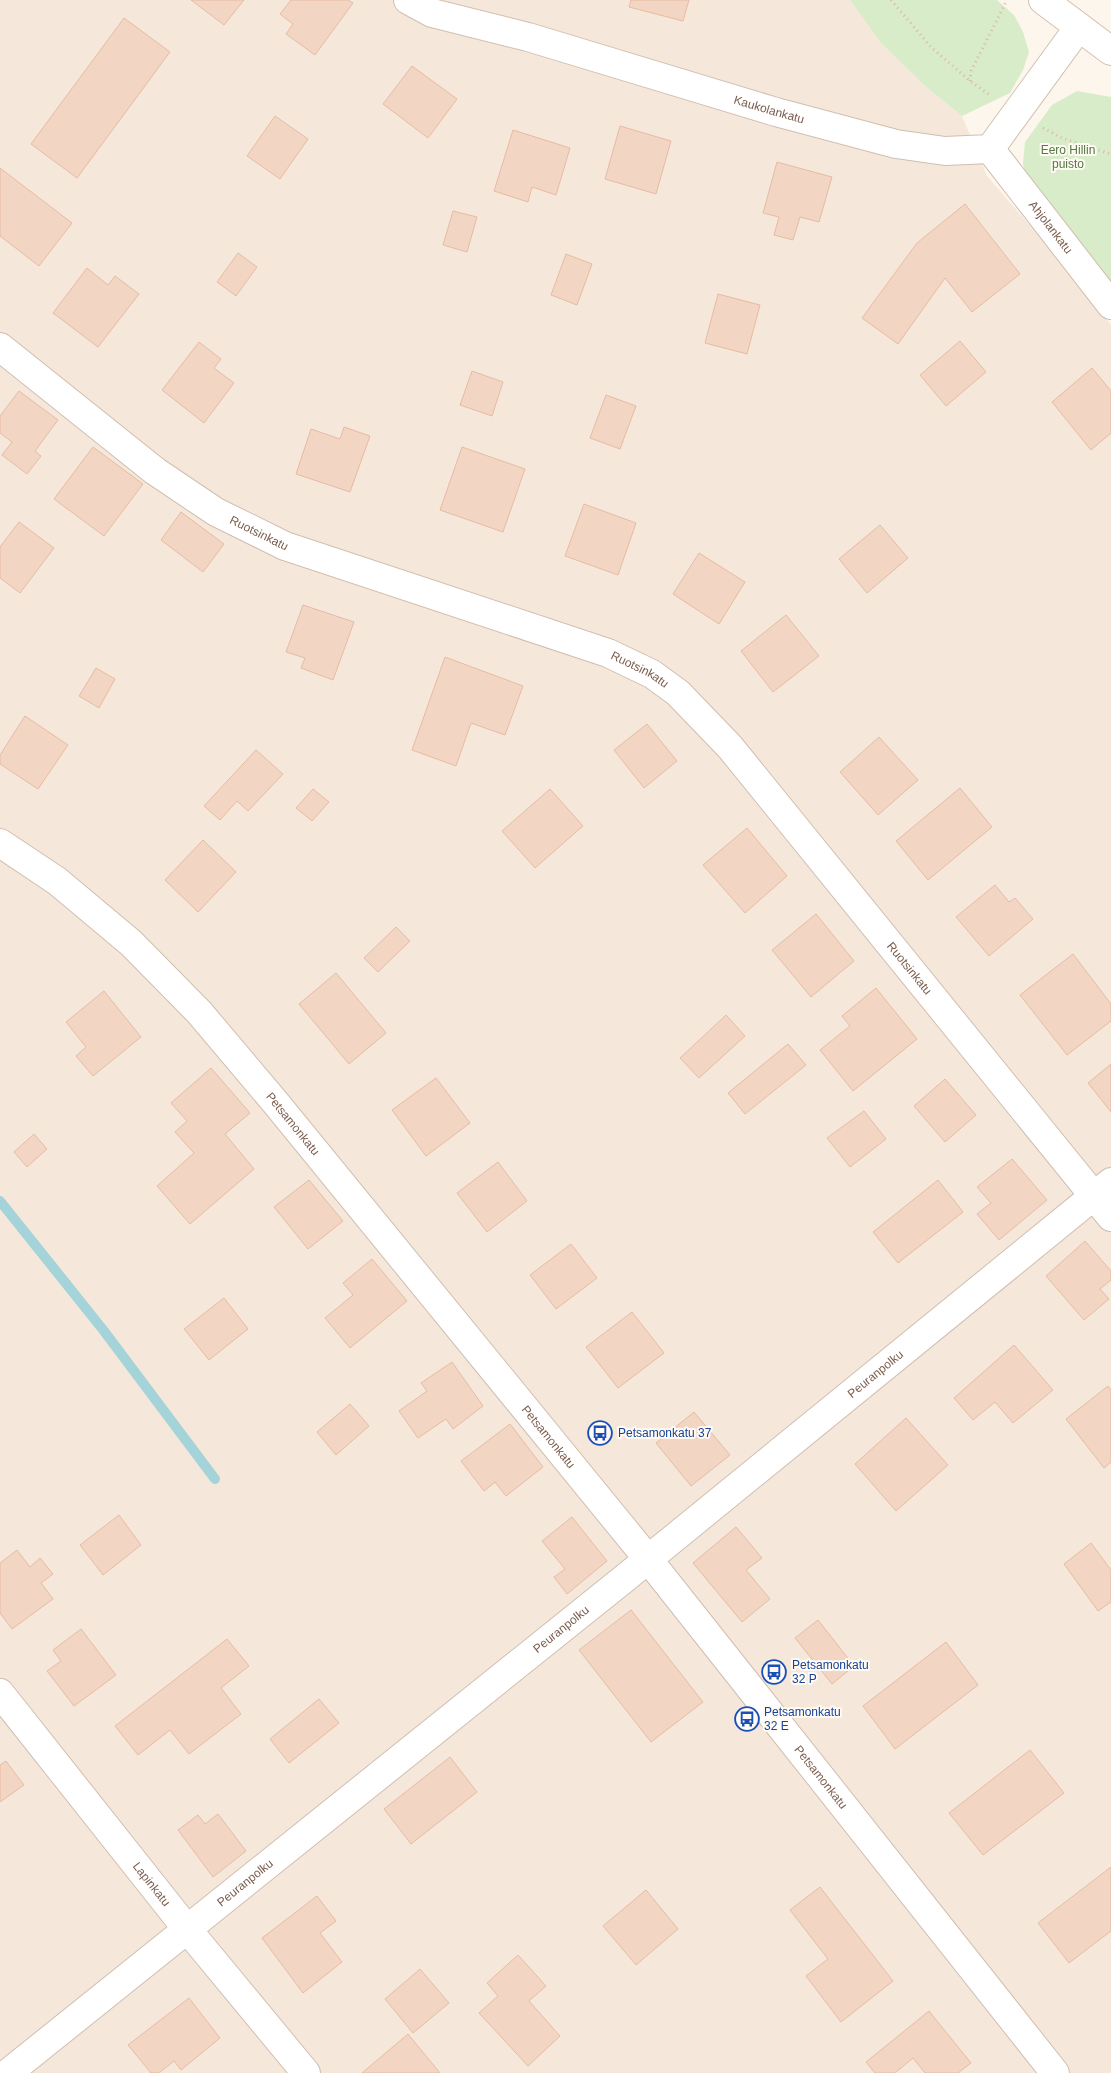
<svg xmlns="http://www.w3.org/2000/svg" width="1111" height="2073" viewBox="0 0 1111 2073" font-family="Helvetica,sans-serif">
  <rect width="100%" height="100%" fill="#fdf6ec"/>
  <path fill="#f5e8da" d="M 0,0 L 850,0 L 880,42 L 925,86 L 962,116 L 987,176 L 1083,287 L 1111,325 L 1111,2073 L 0,2073 Z"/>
  <path fill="#d8ecc9" d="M 850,0 L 997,0 L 1014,15 L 1023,32 L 1029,52 L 1023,70 L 1010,93 L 962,116 L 925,86 L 880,42 Z
    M 1077,91 L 1111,97 L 1111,299 L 1028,190 L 1023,163 L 1025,142 L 1052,105 Z"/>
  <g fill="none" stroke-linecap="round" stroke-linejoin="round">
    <path stroke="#a5d3da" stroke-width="10" d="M 0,1201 L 104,1331 L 215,1479"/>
  </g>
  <path fill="#f3d5c3" stroke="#e6bba3" d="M 191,0 L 244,0 L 224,25 Z
    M 291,0 L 348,0 L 353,3 L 315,55 L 286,34 L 293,24 L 280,14 Z
    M 631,0 L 689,0 L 683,21 L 629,7 Z
    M 124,18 L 170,52 L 77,178 L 31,144 Z
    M 412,66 L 457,99 L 428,138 L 383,104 Z
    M 275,116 L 308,139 L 280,179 L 247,156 Z
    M 620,126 L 671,141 L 656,194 L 605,179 Z
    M 513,130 L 570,148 L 556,195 L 532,187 L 528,202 L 494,191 Z
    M 777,162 L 832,177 L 819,222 L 800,217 L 793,240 L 774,235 L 779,217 L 763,213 Z
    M 0,168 L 72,223 L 39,266 L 0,236 Z
    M 965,204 L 1020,274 L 972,312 L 945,278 L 898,344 L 862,318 L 917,243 Z
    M 453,211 L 477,217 L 467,252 L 443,245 Z
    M 238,253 L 257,267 L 236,296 L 217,282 Z
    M 566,254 L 592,264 L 577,305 L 551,295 Z
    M 87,268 L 108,285 L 115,276 L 139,294 L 98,347 L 53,313 Z
    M 718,294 L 760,305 L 747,354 L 705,343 Z
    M 960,341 L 986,372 L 946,406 L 920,375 Z
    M 199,342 L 221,359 L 214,368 L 234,383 L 204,423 L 162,390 Z
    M 1092,368 L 1111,391 L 1111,433 L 1091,450 L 1052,402 Z
    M 472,371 L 503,382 L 492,416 L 460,405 Z
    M 19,391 L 58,420 L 35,451 L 41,456 L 27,474 L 2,455 L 12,442 L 0,433 L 0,416 Z
    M 606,395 L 636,406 L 620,449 L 590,438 Z
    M 344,427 L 370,436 L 350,492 L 296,474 L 311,429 L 340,439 Z
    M 93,447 L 143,484 L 104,536 L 54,499 Z
    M 462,447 L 525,469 L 503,532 L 440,510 Z
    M 584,504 L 636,523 L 618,575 L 565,556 Z
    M 181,512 L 224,544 L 203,572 L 161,540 Z
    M 19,522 L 54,548 L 20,593 L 0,578 L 0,547 Z
    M 880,525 L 908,558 L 867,593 L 839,559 Z
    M 699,553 L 745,582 L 719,624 L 673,594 Z
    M 303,605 L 354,622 L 333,680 L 301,668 L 305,658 L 286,652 Z
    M 786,615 L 819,656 L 773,692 L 741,651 Z
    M 445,657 L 523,686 L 505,735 L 471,723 L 456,766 L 412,750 Z
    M 96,668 L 115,679 L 99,708 L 79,696 Z
    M 25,716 L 68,745 L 38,789 L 0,764 L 0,755 Z
    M 647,724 L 677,761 L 644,788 L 614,750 Z
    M 879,737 L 918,780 L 878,815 L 840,772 Z
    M 256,750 L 283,774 L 248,811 L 237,801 L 220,820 L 204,806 Z
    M 960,788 L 992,827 L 928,880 L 896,841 Z
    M 313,789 L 329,802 L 312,821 L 296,808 Z
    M 550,789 L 583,826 L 535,868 L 502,831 Z
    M 747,828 L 787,876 L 745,913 L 703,865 Z
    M 203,840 L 236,872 L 198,912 L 165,880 Z
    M 995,885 L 1009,902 L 1015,898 L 1033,919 L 989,956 L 956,917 Z
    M 816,914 L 854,961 L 811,997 L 772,950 Z
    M 396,927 L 410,941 L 378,972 L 364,958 Z
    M 1073,954 L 1111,1004 L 1111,1021 L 1067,1055 L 1020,995 Z
    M 336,973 L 386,1033 L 349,1064 L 299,1004 Z
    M 876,988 L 917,1039 L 853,1091 L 820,1050 L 850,1026 L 842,1016 Z
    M 104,991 L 141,1037 L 93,1076 L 76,1056 L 86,1047 L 66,1022 Z
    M 726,1015 L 745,1036 L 699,1078 L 680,1058 Z
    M 788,1044 L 806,1065 L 745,1114 L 728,1093 Z
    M 1111,1064 L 1111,1112 L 1088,1083 Z
    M 211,1068 L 250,1113 L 225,1134 L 254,1169 L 190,1224 L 157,1186 L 194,1153 L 175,1132 L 187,1121 L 171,1103 Z
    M 436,1078 L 470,1123 L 426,1156 L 392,1110 Z
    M 945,1079 L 976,1115 L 945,1142 L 914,1106 Z
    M 864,1111 L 886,1139 L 850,1167 L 827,1138 Z
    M 34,1134 L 47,1149 L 27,1167 L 14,1152 Z
    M 1012,1159 L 1047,1200 L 999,1240 L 977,1214 L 991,1203 L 977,1187 Z
    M 498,1162 L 527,1201 L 487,1232 L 457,1193 Z
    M 309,1180 L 343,1221 L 308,1249 L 274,1207 Z
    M 938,1180 L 963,1212 L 898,1263 L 873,1232 Z
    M 1085,1241 L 1111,1271 L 1111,1280 L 1100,1289 L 1109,1299 L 1084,1320 L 1046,1276 Z
    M 571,1244 L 597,1278 L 556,1309 L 530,1275 Z
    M 372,1259 L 407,1301 L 350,1348 L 325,1318 L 353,1295 L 343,1283 Z
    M 224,1298 L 248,1329 L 209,1360 L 184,1329 Z
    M 632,1312 L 664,1353 L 618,1388 L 586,1347 Z
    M 1014,1345 L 1053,1390 L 1013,1423 L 995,1402 L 973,1420 L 954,1398 Z
    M 452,1362 L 483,1406 L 453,1429 L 446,1419 L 418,1438 L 399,1411 L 427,1391 L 421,1383 Z
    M 1108,1386 L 1111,1390 L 1111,1462 L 1104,1468 L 1066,1419 Z
    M 350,1404 L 369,1426 L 336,1455 L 317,1432 Z
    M 694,1412 L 730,1455 L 691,1486 L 656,1443 Z
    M 906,1418 L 948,1465 L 896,1511 L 855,1464 Z
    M 510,1424 L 543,1467 L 506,1496 L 495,1482 L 484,1491 L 461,1461 Z
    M 119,1515 L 141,1545 L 103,1575 L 80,1545 Z
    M 572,1517 L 607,1561 L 567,1594 L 554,1577 L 565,1569 L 542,1541 Z
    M 736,1527 L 762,1558 L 746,1570 L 770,1599 L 742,1622 L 693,1563 Z
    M 1091,1543 L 1111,1570 L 1111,1602 L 1098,1611 L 1064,1564 Z
    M 17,1550 L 30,1567 L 40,1558 L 53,1574 L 41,1583 L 53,1599 L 12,1629 L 0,1613 L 0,1563 Z
    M 631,1610 L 703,1702 L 651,1742 L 579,1650 Z
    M 818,1620 L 854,1666 L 832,1684 L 795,1638 Z
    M 81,1629 L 116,1675 L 74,1706 L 47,1671 L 61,1661 L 53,1650 Z
    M 227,1639 L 249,1666 L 221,1688 L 241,1714 L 189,1754 L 170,1730 L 138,1755 L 115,1726 Z
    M 946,1642 L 978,1685 L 895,1749 L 863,1706 Z
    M 319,1699 L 339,1723 L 289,1763 L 270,1739 Z
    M 1030,1750 L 1064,1793 L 983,1855 L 949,1813 Z
    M 450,1757 L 477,1792 L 411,1844 L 384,1809 Z
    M 6,1761 L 24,1785 L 0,1802 L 0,1765 Z
    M 218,1814 L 246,1851 L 213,1877 L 178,1830 L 198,1815 L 205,1824 Z
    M 1111,1867 L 1111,1931 L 1069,1963 L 1038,1923 Z
    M 820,1887 L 893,1981 L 841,2022 L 806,1976 L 828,1959 L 790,1910 Z
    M 646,1890 L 678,1929 L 636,1965 L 603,1926 Z
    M 317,1896 L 336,1921 L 320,1933 L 342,1962 L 303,1993 L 262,1938 Z
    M 518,1955 L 546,1986 L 529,2001 L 560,2036 L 528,2066 L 479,2013 L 498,1996 L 487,1983 Z
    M 420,1969 L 449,2003 L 413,2033 L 385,1999 Z
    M 189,1998 L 220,2038 L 181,2070 L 174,2061 L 159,2073 L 151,2073 L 128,2045 Z
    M 929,2011 L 971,2063 L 958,2073 L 925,2073 L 913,2058 L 895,2073 L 875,2073 L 866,2062 Z
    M 408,2034 L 440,2073 L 362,2073 Z"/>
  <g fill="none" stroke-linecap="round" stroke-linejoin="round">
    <g stroke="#d1beb0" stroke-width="30">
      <g id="street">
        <path id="s1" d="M 408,0 L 432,13 L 528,37 L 776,112 L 896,144 L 945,151 L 990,149 L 1079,27"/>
        <path id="s2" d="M 990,149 L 1111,305"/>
        <path id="s3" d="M 0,347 L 155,471 L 216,512 L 285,546 L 608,653 L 652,674 L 678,693 L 730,747 L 1111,1217"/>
        <path id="s4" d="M 0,843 L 57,881 L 131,943 L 199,1012 L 275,1102 L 648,1559 L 1055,2073"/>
        <path id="s5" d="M 0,1693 L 187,1929 L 306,2073"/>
        <path id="s6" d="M 8,2073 L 625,1578 L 1111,1182"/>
      </g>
    </g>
    <g stroke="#d6c0b0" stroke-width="30">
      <path id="secondary" d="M 1043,0 L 1111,51"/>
    </g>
    <path stroke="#d9b8a5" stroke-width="3" stroke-dasharray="1 4" stroke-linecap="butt" d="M 891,0 L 931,47 L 970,81 L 991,96
      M 970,81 L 971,71 L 1007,0
      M 1043,128 L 1062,138 L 1111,154"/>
    <use href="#street" stroke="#fff" stroke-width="28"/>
    <use href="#secondary" stroke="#fff" stroke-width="28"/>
  </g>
  <defs>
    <g id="bus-ring" transform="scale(1.25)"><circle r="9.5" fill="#fffaf3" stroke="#1a4fb4" stroke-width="1.5"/><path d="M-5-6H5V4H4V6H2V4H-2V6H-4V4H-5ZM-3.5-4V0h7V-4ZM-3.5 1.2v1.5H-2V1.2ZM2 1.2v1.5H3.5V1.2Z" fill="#1a4fb4"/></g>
  </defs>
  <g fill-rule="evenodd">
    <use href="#bus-ring" x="600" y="1433"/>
    <use href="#bus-ring" x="774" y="1672"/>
    <use href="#bus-ring" x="747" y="1719"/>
  </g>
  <g text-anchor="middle" stroke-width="4" stroke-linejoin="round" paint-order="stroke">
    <g font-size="12" fill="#7a5c4d" stroke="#fffaf3">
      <text dy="4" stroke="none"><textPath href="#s1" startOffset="378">Kaukolankatu</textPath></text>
      <text dy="4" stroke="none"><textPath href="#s2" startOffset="99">Ahjolankatu</textPath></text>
      <text dy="4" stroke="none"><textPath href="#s3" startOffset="320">Ruotsinkatu</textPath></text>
      <text dy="4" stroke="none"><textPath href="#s3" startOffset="725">Ruotsinkatu</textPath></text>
      <text dy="4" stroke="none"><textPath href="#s3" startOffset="1130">Ruotsinkatu</textPath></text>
      <text dy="4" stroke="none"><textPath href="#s4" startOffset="408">Petsamonkatu</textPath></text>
      <text dy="4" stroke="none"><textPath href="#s6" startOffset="1114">Peuranpolku</textPath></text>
      <text dy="4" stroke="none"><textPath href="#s4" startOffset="812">Petsamonkatu</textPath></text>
      <text dy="4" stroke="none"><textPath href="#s6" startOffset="709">Peuranpolku</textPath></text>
      <text dy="4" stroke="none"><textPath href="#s4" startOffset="1248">Petsamonkatu</textPath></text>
      <text dy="4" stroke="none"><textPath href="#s6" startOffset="304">Peuranpolku</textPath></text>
      <text dy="4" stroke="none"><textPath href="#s5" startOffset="244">Lapinkatu</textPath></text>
    </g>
    <g font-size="12" fill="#537a41" stroke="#fffaf3">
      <text x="1068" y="154">Eero Hillin<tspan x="1068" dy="14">puisto</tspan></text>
    </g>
    <g font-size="12" fill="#164399" stroke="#fffaf3" text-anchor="start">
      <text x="618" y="1437">Petsamonkatu 37</text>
      <text x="792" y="1669">Petsamonkatu<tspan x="792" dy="14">32 P</tspan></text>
      <text x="764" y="1716">Petsamonkatu<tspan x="764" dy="14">32 E</tspan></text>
    </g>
  </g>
</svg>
